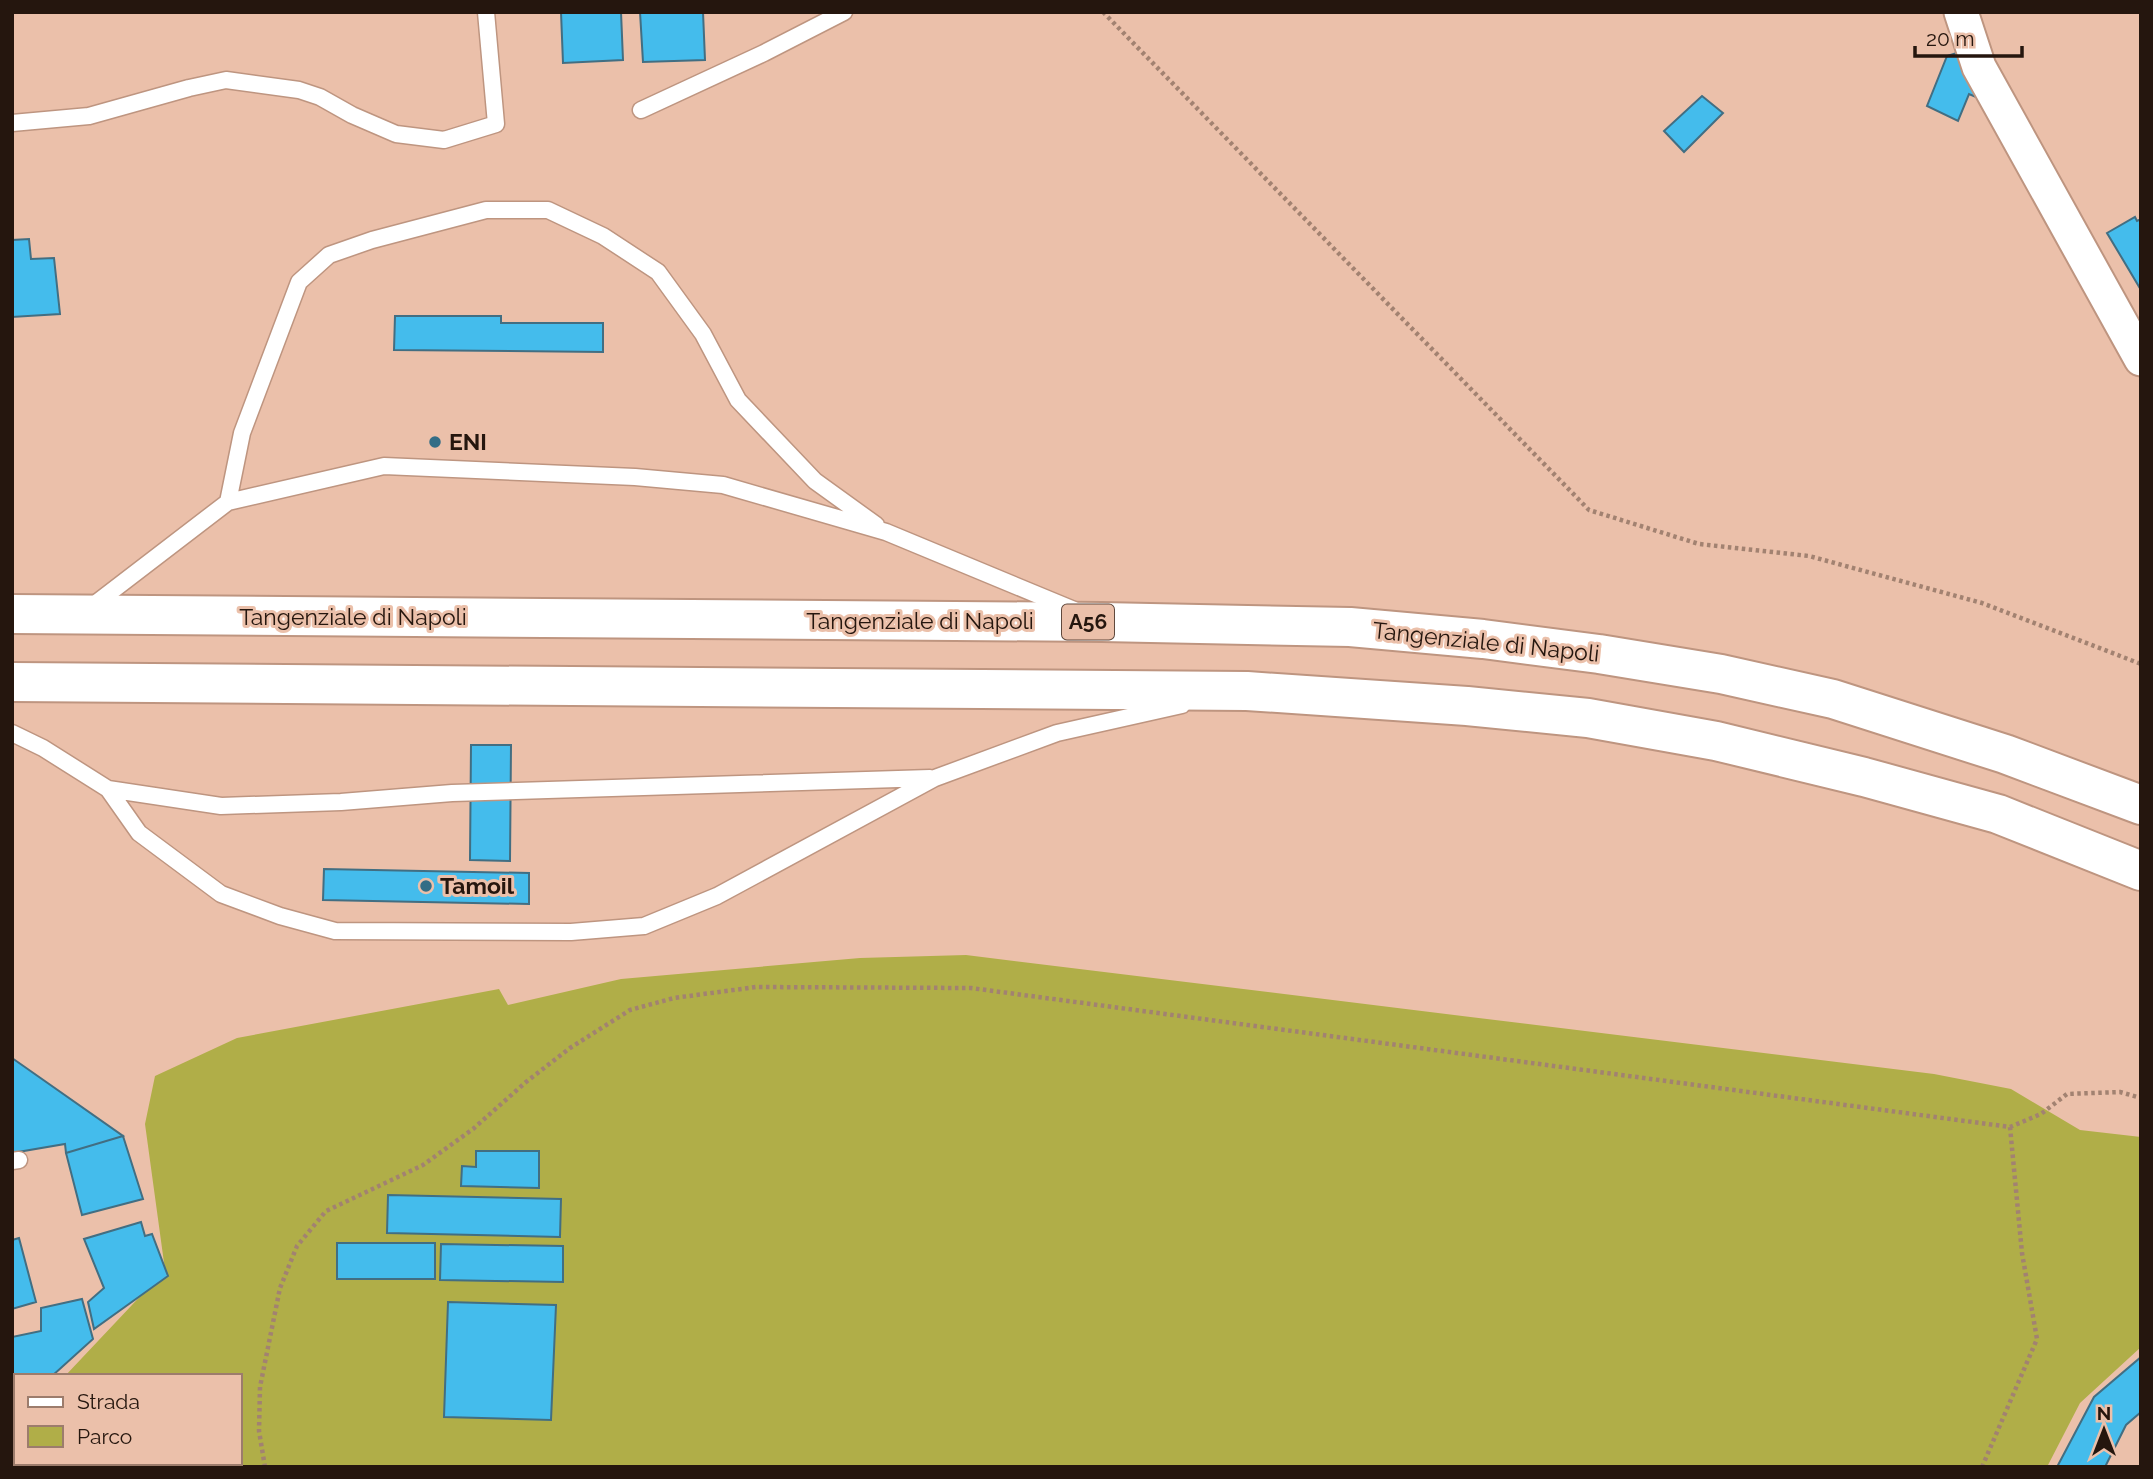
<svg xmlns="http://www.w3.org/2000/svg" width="2153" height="1479" viewBox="0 0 2153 1479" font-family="Raleway,sans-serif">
  <rect width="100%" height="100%" fill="#ebc0aa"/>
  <path fill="#b0ae48" d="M 966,955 L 1934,1074 L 2011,1089 L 2080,1130 L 2141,1137 L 2141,1347 L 2080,1403 L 2047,1467 L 27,1467 L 23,1463 L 240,1463 L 240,1376 L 65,1376 L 165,1270 L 145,1124 L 155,1076 L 237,1038 L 499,989 L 508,1005 L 621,979 L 860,958 Z"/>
  <path fill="#44bcec" stroke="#426e82" stroke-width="2" d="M 561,12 L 621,12 L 623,60 L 563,63 Z
    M 640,12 L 703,12 L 705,60 L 643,62 Z
    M 1963,51 L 1988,102 L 1969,94 L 1958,121 L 1927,106 L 1947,56 Z
    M 1702,96 L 1723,113 L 1684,152 L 1664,131 Z
    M 2135,217 L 2137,221 L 2141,219 L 2141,290 L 2107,233 Z
    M 29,239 L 31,259 L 54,258 L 60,314 L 12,317 L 12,240 Z
    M 395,316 L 501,316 L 501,323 L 603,323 L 603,352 L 394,350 Z
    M 471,745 L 511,745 L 510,861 L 470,860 Z
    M 324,869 L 529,873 L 529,904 L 323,900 Z
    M 12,1058 L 123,1136 L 66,1153 L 65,1144 L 12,1153 Z
    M 123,1136 L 143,1199 L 82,1215 L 66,1153 Z
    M 476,1151 L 539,1151 L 539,1188 L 461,1186 L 462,1166 L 476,1167 Z
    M 388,1195 L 561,1199 L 560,1237 L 387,1233 Z
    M 141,1222 L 145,1236 L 152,1234 L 168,1276 L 94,1329 L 88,1302 L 104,1288 L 84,1239 Z
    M 19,1238 L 36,1302 L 12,1309 L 12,1240 Z
    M 337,1243 L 435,1243 L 435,1279 L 337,1279 Z
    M 441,1244 L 563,1246 L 563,1282 L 440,1280 Z
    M 82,1299 L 93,1339 L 52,1376 L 16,1376 L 16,1409 L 12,1412 L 12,1337 L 41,1331 L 41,1308 Z
    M 448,1302 L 556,1305 L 551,1420 L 444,1417 Z
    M 2141,1357 L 2141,1412 L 2126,1425 L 2105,1467 L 2057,1467 L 2094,1397 Z
    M 159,1463 L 223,1463 L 224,1467 L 155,1467 Z"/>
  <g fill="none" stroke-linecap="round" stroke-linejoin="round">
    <g stroke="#be9580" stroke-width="19">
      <path id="lane" d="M 641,110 L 764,53 L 844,12
        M 12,123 L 89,116 L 189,88 L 226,80 L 299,90 L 320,97 L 352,115 L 396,134 L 444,140 L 496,124 L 486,12
        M 228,502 L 242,433 L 299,282 L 329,255 L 372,240 L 486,210 L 548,210 L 603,236 L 658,272 L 703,334 L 738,400 L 815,481 L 876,525
        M 91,607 L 228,502 L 384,466 L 635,477 L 723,485 L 886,532 L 1074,610
        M 12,733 L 43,748 L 108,789 L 139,833 L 221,894 L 280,916 L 335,931 L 571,932 L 644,926 L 717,896 L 935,778 L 1057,733 L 1182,705
        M 108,789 L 221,806 L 341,802 L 452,793 L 930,778
        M 12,1161 L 19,1160"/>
    </g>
    <g stroke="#be9580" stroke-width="37">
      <path id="street" d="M 1961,12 L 1979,67 L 2141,359"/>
    </g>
    <g stroke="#be9580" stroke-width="42">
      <path id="highway" d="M 12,614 L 1102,622 L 1350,627 L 1483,639 L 1599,654 L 1721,674 L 1833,699 L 2005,754 L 2141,805
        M 12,682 L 1247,691 L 1467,706 L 1588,718 L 1716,741 L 1864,777 L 1998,814 L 2141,871"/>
    </g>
    <path stroke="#a28271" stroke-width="4.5" stroke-dasharray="3.5 3.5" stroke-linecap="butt" d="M 1103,12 L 1589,510 L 1699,544 L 1809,556 L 1982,603 L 2141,664
      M 265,1467 L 259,1431 L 260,1387 L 280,1288 L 297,1246 L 326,1211 L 423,1165 L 473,1129 L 526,1082 L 570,1048 L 630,1010 L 674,998 L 756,987 L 971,988 L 2010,1127 L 2041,1114 L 2067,1094 L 2120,1092 L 2141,1098
      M 1982,1467 L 2037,1339 L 2022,1253 L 2010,1127"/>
    <use href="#lane" stroke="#fff" stroke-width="16"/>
    <use href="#street" stroke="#fff" stroke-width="33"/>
    <use href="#highway" stroke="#fff" stroke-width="38"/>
  </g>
  <g fill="#336d86" stroke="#ebc0aa" stroke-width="2.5">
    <circle cx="435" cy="442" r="7"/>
    <circle cx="426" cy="886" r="7"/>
  </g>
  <g text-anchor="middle" stroke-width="6" stroke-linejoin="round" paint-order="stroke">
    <rect fill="#ebc0aa" stroke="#60493d" stroke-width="2" x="1062" y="604.5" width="52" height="35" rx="5"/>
    <g font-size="21" font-weight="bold" fill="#25160e">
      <text x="1088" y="629">A56</text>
    </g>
    <g font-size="23" font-weight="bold" fill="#25160e" stroke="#ebc0aa" text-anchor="start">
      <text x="449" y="450">ENI</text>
      <text x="440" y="894">Tamoil</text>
    </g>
    <g font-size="23" fill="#25160e" stroke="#ebc0aa">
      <text x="353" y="625">Tangenziale di Napoli</text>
      <text x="920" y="629">Tangenziale di Napoli</text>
      <text transform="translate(1486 642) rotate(6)" y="8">Tangenziale di Napoli</text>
    </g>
  </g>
  <rect width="2153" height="1479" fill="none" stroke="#25160e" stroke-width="28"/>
  <rect x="14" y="1374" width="228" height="91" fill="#ebc0aa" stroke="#9c7c6c" stroke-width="2"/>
  <rect x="28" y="1397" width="35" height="10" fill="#ffffff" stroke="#9c7c6c" stroke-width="2"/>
  <text x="77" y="1409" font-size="21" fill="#25160e">Strada</text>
  <rect x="28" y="1426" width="35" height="21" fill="#b0ae48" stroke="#9c7c6c" stroke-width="2"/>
  <text x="77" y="1444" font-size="21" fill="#25160e">Parco</text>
  <g transform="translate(2104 1430)" stroke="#ebc0aa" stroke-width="5" paint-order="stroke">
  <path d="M0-5L12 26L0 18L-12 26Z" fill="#25160e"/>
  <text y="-10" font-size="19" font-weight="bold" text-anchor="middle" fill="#25160e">N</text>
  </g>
  <path d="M1915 46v10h107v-10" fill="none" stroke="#25160e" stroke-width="3.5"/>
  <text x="1926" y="46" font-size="21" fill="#25160e" stroke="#ebc0aa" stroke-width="5" paint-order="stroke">20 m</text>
</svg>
